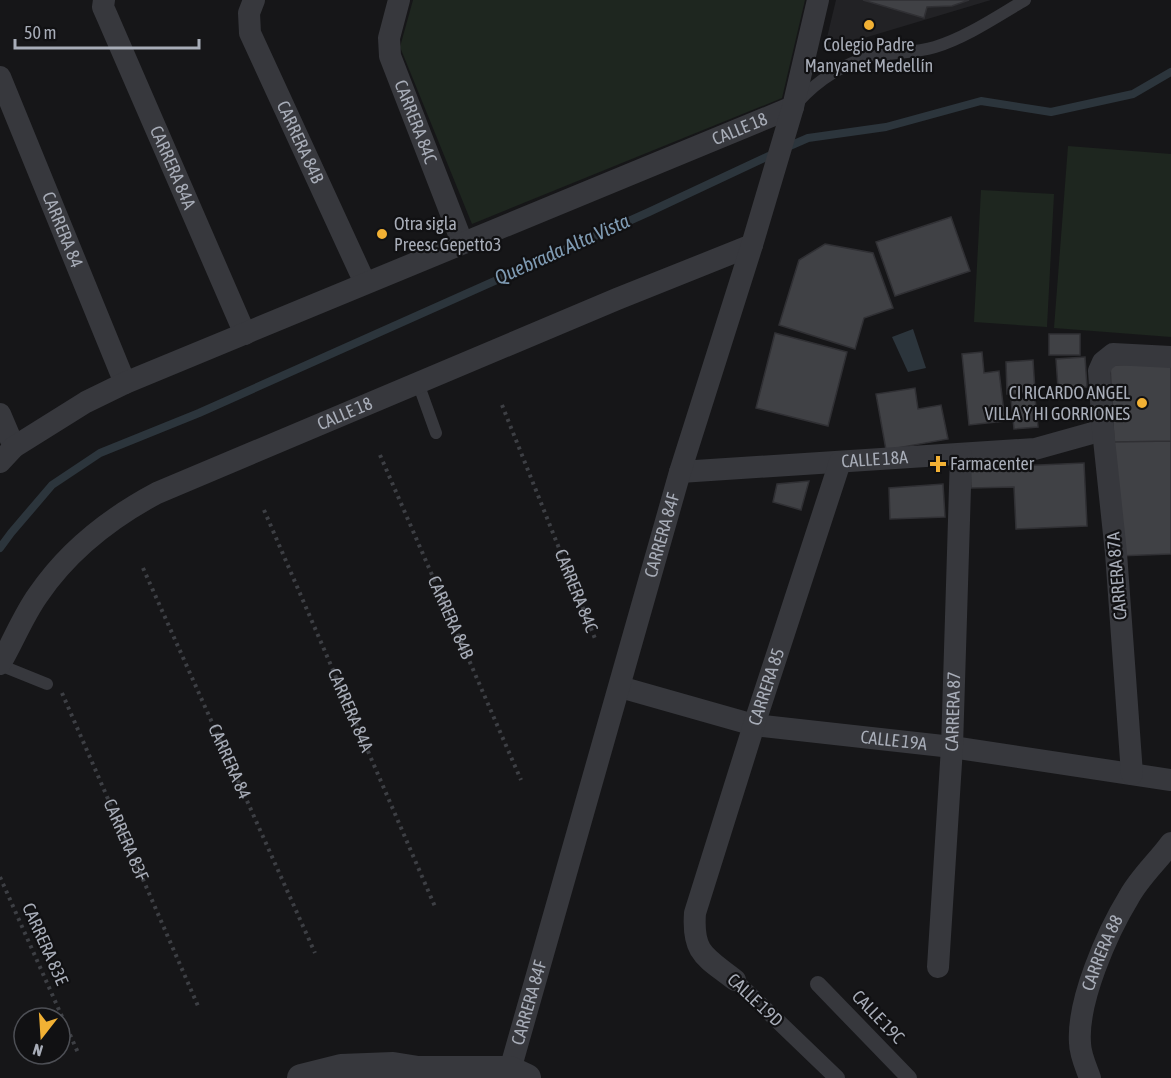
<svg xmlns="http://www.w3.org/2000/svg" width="1171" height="1078" viewBox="0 0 1171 1078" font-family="'Asap Condensed',sans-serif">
  <rect width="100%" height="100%" fill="#161618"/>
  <path fill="#222225" d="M 836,0 L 991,0 L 824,50 Z"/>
  <path fill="#1e261f" d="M 413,0 L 805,0 L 782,98 L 472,224 L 400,47 Z
    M 1068,146 L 1171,154 L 1171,337 L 1054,328 Z
    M 981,190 L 1054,194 L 1047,327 L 974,322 Z"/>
  <path fill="#2c353c" d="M 913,329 L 926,368 L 908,372 L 892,337 Z"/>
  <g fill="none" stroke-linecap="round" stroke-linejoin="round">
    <path stroke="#2c353c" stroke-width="8" d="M 785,148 L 808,138 L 886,127 L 981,101 L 1051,112 L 1133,94 L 1171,72
      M 0,548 L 11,533 L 52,485 L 100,453 L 199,413 L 649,212 L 775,153"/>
  </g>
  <path fill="#404145" stroke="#303034" stroke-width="1.5" d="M 863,0 L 969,0 L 952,6 L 927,7 L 924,18 Z
    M 951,217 L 970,271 L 895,296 L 876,242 Z
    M 825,244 L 873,253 L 893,308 L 864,318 L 855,349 L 779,325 L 799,260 Z
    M 775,333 L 847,352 L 828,426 L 756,408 Z
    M 1049,334 L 1080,334 L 1080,355 L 1049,355 Z
    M 982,352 L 984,373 L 999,371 L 1005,421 L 969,425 L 962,354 Z
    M 1085,357 L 1087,387 L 1058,388 L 1056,359 Z
    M 1033,360 L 1035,392 L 1007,394 L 1006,362 Z
    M 1171,363 L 1171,441 L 1114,442 L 1110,365 Z
    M 915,388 L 918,409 L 941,405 L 948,439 L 886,450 L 876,394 Z
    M 1035,398 L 1038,427 L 1014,429 L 1011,399 Z
    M 1171,441 L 1171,554 L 1117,556 L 1114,442 Z
    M 1084,463 L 1087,526 L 1016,529 L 1014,487 L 971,488 L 970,468 Z
    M 809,481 L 801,510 L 773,502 L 777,484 Z
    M 943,484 L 945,517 L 890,519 L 889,488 Z"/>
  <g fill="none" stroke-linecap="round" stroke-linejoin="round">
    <g stroke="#3d3f44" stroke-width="4" stroke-dasharray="3 4.5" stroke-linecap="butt">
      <path id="s1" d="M 502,405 L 596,641"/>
      <path id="s2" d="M 380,455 L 521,780"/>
      <path id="s3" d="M 264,510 L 436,909"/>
      <path id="s4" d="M 143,568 L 315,953"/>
      <path id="s5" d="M 62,693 L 198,1006"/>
      <path d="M 0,877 L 79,1055"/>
    </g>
    <path stroke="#37383d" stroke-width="12" d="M 798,102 C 818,80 846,61 876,56 C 896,52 916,53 935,47 C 967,37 996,17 1025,0
      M 418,383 L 436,433
      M 0,665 L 47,684"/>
    <path stroke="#37383d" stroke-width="16" d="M 735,980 L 837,1078
      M 818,984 L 909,1078"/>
    <g stroke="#37383d" stroke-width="22">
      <path id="s6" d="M 104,0 L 103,7 L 107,16 L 245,334"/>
      <path id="s7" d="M 254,0 L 249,13 L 250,33 L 365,283"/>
      <path id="s8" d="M 399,0 L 389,38 L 390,56 L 462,242"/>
      <path id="s9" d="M 0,77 L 125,383"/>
      <path d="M 0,414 L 14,447"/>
      <path id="s10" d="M 0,462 L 14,447 L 86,402 L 125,383 L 793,107"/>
      <path id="s11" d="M 680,472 L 1035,449 L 1103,430"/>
      <path id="s12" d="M 0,664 C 13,642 23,616 38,595 C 68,551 110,518 157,493 L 617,299 L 752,245"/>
      <path id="s13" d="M 620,687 L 754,725 L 952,747 L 1171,780"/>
      <path d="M 1132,774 L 1116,553 L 1103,430 L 1099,371 L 1103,362 L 1113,354 L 1171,357"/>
      <path id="s14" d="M 938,967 L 952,747 L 961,455"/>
      <path id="s15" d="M 735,980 C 706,957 692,954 695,913 L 754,725 L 840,462"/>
      <path id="s16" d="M 510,1070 L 680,472 L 752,245 L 793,107 L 818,0"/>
      <path id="s17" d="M 1090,1078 C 1086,1067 1080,1054 1080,1043 C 1077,1001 1107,933 1129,897 C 1140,877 1158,861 1171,843"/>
    </g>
    <path stroke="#37383d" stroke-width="28" d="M 301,1078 L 341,1068 L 393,1066 L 418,1070 L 510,1070 L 527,1078"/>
  </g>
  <g fill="#f2b134" stroke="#111113" stroke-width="2">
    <circle cx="869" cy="25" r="6"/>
    <circle cx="382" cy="234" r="6"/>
    <circle cx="1142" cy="403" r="6"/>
    <path d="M935 455h6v6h6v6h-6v6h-6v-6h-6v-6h6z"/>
  </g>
  <g text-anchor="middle" stroke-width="4.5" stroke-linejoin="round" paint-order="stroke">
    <g font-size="18" fill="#a8adb8" stroke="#111113" text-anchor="start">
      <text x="869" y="51" text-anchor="middle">Colegio Padre<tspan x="869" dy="21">Manyanet Medellín</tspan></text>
      <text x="394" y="230">Otra sigla<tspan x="394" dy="21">Preesc Gepetto3</tspan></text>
      <text x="1130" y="399" text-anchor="end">CI RICARDO ANGEL<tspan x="1130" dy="21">VILLA Y HI GORRIONES</tspan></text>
      <text x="950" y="470">Farmacenter</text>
    </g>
    <g font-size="18" fill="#a8adb8" stroke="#111113">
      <text dy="6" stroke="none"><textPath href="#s8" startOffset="128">CARRERA 84C</textPath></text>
      <text dy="6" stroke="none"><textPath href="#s10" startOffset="814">CALLE 18</textPath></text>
      <text dy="6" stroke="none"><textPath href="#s7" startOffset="154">CARRERA 84B</textPath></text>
      <text dy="6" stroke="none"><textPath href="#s6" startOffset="182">CARRERA 84A</textPath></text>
      <text dy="6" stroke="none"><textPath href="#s9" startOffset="165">CARRERA 84</textPath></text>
      <text dy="6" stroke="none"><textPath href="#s12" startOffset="441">CALLE 18</textPath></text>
      <text dy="6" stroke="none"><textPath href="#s11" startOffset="195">CALLE 18A</textPath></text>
      <text dy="6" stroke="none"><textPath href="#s16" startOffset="556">CARRERA 84F</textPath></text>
      <text transform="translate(1117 576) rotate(-95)" y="6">CARRERA 87A</text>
      <text dy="6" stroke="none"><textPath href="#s1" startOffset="200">CARRERA 84C</textPath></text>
      <text dy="6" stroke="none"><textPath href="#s2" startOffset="177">CARRERA 84B</textPath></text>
      <text dy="6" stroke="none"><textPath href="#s15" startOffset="321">CARRERA 85</textPath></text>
      <text dy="6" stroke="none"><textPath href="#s3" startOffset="218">CARRERA 84A</textPath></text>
      <text dy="6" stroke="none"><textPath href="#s14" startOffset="256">CARRERA 87</textPath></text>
      <text dy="6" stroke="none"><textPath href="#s13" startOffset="280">CALLE 19A</textPath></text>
      <text dy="6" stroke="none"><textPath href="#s4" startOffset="212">CARRERA 84</textPath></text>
      <text dy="6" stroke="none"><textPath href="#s5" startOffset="160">CARRERA 83F</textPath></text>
      <text transform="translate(45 944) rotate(66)" y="6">CARRERA 83E</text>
      <text dy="6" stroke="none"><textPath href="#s17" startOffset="130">CARRERA 88</textPath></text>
      <text transform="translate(755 1000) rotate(43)" y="6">CALLE 19D</text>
      <text dy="6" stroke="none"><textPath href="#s16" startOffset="70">CARRERA 84F</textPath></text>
      <text transform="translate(878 1017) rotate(46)" y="6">CALLE 19C</text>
    </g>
    <g font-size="20" font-style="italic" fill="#7f9bb3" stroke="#111113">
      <text transform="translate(562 249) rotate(-24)" y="7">Quebrada Alta Vista</text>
    </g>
  </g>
  <g transform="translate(42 1036) rotate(197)"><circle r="28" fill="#111113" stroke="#4d4f55" stroke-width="1.5"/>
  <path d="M0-4.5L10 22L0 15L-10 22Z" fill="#f2b134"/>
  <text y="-9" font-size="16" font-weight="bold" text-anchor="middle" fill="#a8adb8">N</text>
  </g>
  <path d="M15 39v9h184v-9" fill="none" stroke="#a8adb8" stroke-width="3"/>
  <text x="24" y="39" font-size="18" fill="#a8adb8" stroke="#111113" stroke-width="4.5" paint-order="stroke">50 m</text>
</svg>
